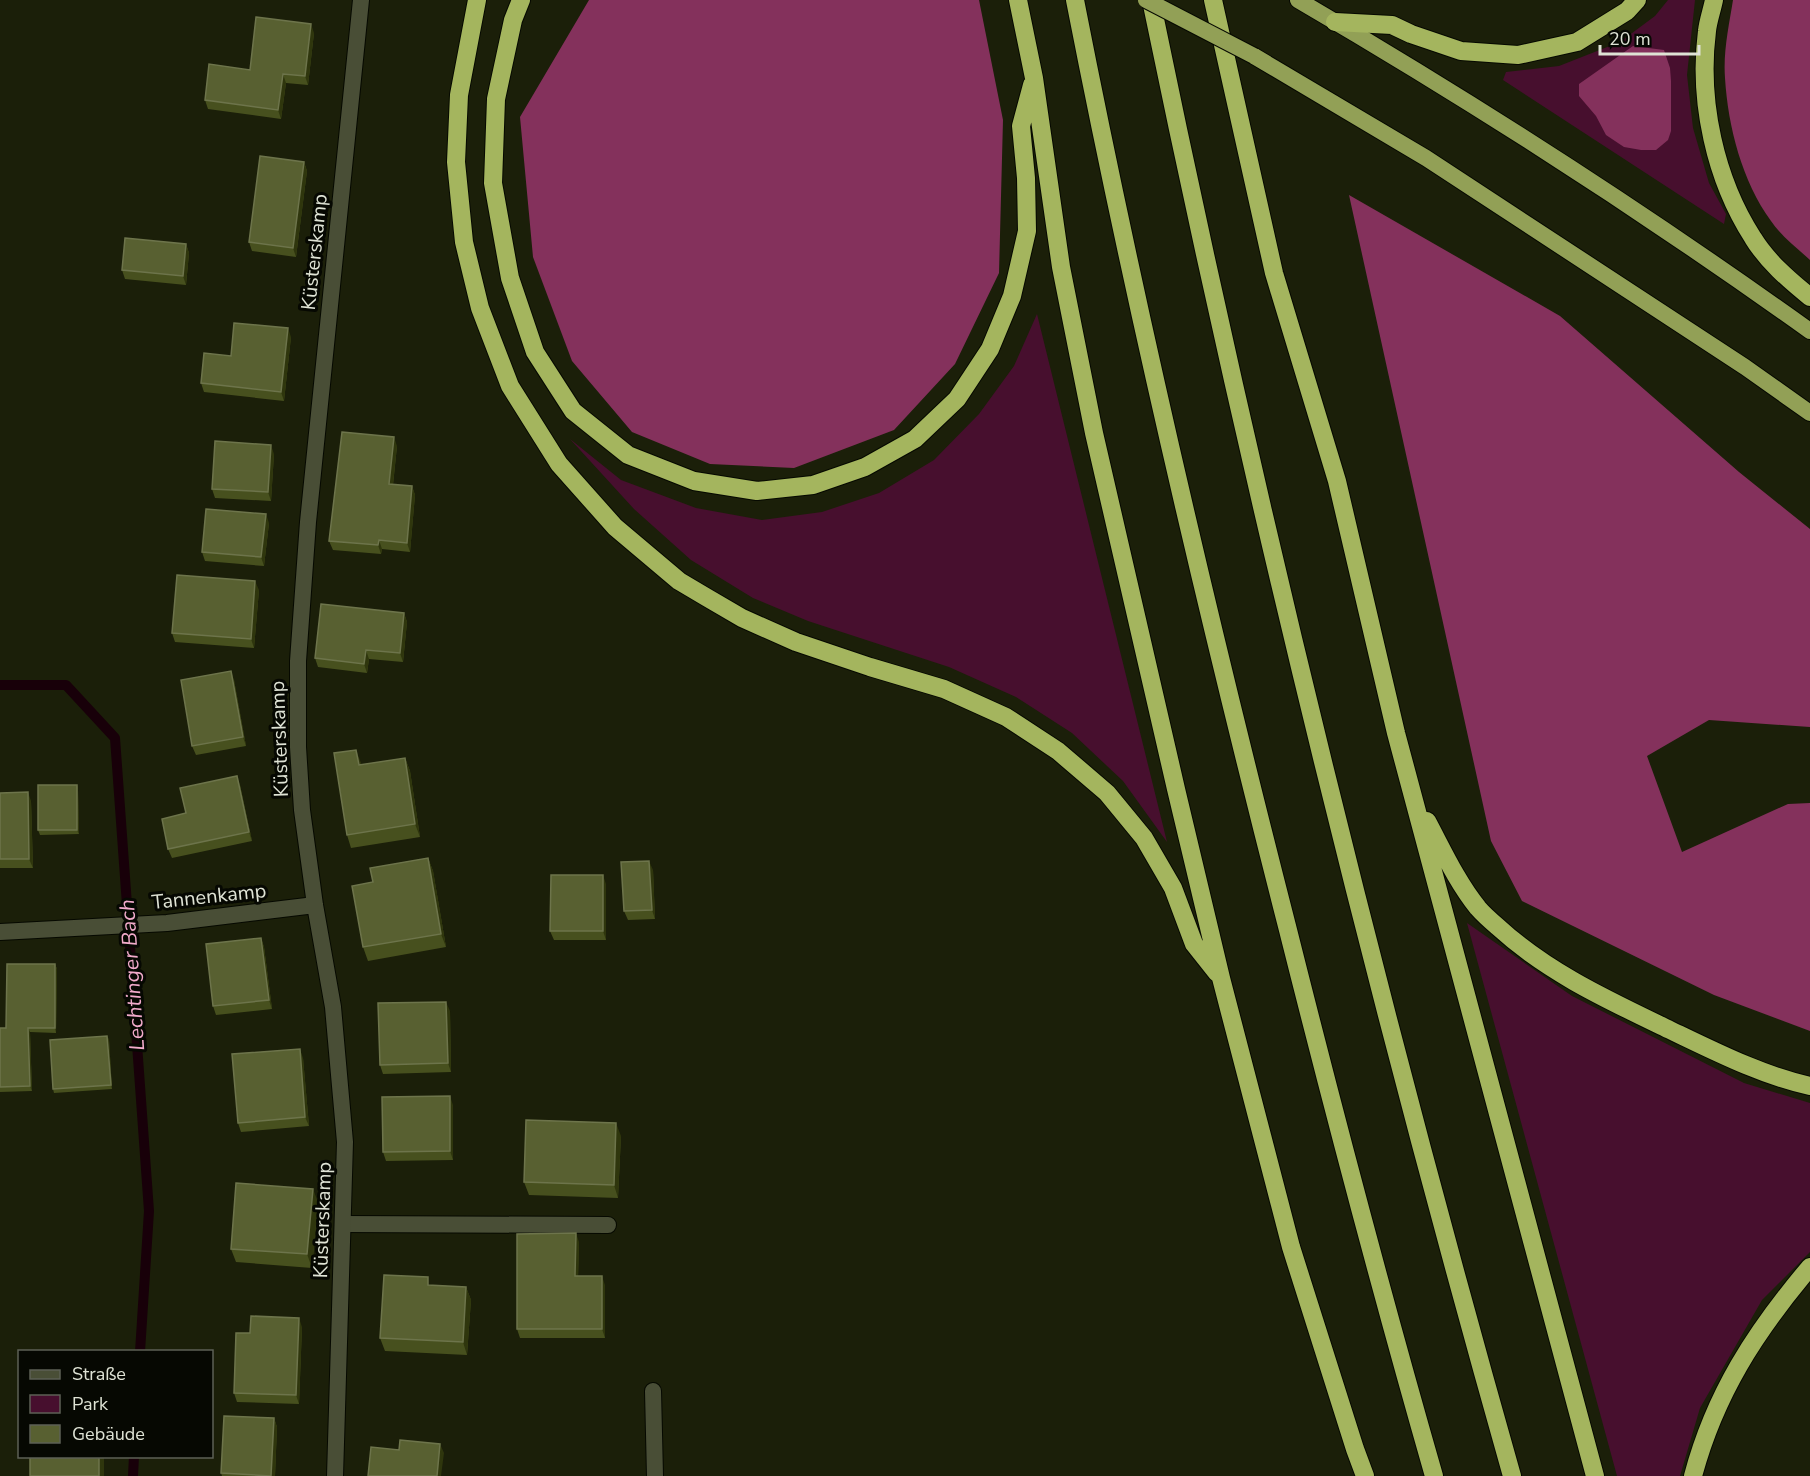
<svg xmlns="http://www.w3.org/2000/svg" width="1810" height="1476" viewBox="0 0 1810 1476" font-family="'Nunito Sans',sans-serif">
  <rect width="100%" height="100%" fill="#1b1f09"/>
  <path fill="#470f2e" d="M 1668,0 L 1695,0 L 1687,75 L 1693,128 L 1709,183 L 1726,214 L 1724,224 L 1503,80 L 1506,72 L 1559,66 L 1620,42 L 1655,16 Z
    M 1037,314 L 1167,842 L 1123,781 L 1072,733 L 1016,697 L 949,667 L 808,621 L 753,598 L 691,560 L 634,509 L 570,439 L 621,480 L 696,508 L 762,520 L 822,512 L 879,493 L 934,460 L 979,414 L 1014,366 Z
    M 1467,923 L 1572,996 L 1744,1083 L 1810,1103 L 1810,1252 L 1762,1300 L 1700,1408 L 1680,1476 L 1617,1476 Z"/>
  <path fill="#84315c" d="M 589,0 L 979,0 L 1003,120 L 999,273 L 955,364 L 894,430 L 794,468 L 710,464 L 632,432 L 572,361 L 533,257 L 520,117 Z
    M 1733,0 L 1810,0 L 1810,260 C 1797,248 1781,236 1771,221 C 1742,181 1728,127 1725,78 C 1723,52 1729,25 1733,0 Z
    M 1633,46 L 1664,50 L 1670,68 L 1671,81 L 1671,131 L 1668,140 L 1656,150 L 1641,150 L 1624,147 L 1606,135 L 1596,116 L 1579,96 L 1579,84 Z
    M 1349,195 L 1560,316 L 1739,472 L 1810,529 L 1810,727 L 1709,720 L 1647,756 L 1682,852 L 1788,804 L 1810,803 L 1810,1031 L 1714,995 L 1522,901 L 1491,841 Z"/>
  <g fill="none" stroke-linecap="round" stroke-linejoin="round">
    <path stroke="#180009" stroke-width="10" d="M 0,685 L 66,685 L 115,738 L 149,1211 L 140,1352
      M 133,1476 L 134,1456"/>
    <g stroke="#060900" stroke-width="18">
      <path id="service" d="M 343,1224 L 608,1225"/>
    </g>
    <g stroke="#060900" stroke-width="18">
      <path id="minor" d="M 0,932 L 167,923 L 315,905
        M 653,1391 L 655,1476
        M 335,1476 L 345,1142 L 333,1007 L 315,905 L 302,810 L 298,747 L 298,661 L 308,522 L 361,0"/>
    </g>
    <g stroke="#060900" stroke-width="18">
      <path id="trunk" d="M 1298,0 C 1473,102 1645,213 1810,331
        M 1254,56 L 1426,158 L 1745,367 L 1810,413"/>
    </g>
    <g stroke="#060900" stroke-width="20">
      <path id="motorway" d="M 477,0 L 459,95 L 456,162 L 464,242 L 480,308 L 510,386 L 559,464 L 615,527 L 679,581 L 706,597 L 742,618 L 796,642 L 870,667 L 944,689 L 1006,717 L 1058,751 L 1107,793 L 1144,838 L 1173,888 L 1194,944 L 1217,973
        M 521,0 L 513,20 L 496,99 L 493,183 L 510,278 L 535,352 L 573,411 L 628,455 L 694,481 L 757,491 L 813,485 L 865,467 L 915,439 L 957,399 L 990,349 L 1012,296 L 1027,231 L 1026,178 L 1021,126 L 1032,85
        M 1018,0 L 1034,78 L 1061,267 L 1094,433 L 1176,789 L 1221,978 L 1291,1247 L 1355,1449 L 1365,1476
        M 1075,0 C 1136,312 1209,622 1288,930 C 1334,1113 1382,1295 1434,1476
        M 1151,0 C 1253,496 1374,989 1512,1476
        M 1213,0 L 1274,273 L 1337,481 L 1396,733 L 1595,1476
        M 1714,0 C 1712,10 1708,21 1707,31 C 1698,101 1715,179 1753,238 C 1767,261 1789,280 1810,297
        M 1335,22 L 1392,25 L 1411,34 L 1461,51 L 1518,55 L 1577,42 L 1627,11 L 1637,0
        M 1427,821 C 1443,851 1457,882 1478,908 C 1484,915 1491,921 1498,927 C 1548,973 1610,1001 1670,1030 C 1716,1052 1761,1075 1810,1086
        M 1693,1476 C 1715,1394 1755,1332 1810,1267"/>
    </g>
    <use href="#service" stroke="#494e36" stroke-width="16"/>
    <use href="#minor" stroke="#494e36" stroke-width="16"/>
    <use href="#trunk" stroke="#92a056" stroke-width="16"/>
    <use href="#motorway" stroke="#a4b55e" stroke-width="18"/>
    <g stroke="#060900" stroke-width="18" stroke-linecap="butt">
      <path id="trunk-bridge" d="M 1146,0 L 1254,56"/>
    </g>
    <use href="#trunk-bridge" stroke="#92a056" stroke-width="16"/>
  </g>
  <path fill="#47501e" d="M 314,33 L 308,85 L 286,83 L 281,119 L 208,109 L 205,100 L 250,70 Z
    M 304,162 L 307,171 L 296,257 L 252,251 L 249,242 Z
    M 186,244 L 189,253 L 186,285 L 125,279 L 122,270 Z
    M 291,337 L 284,401 L 204,392 L 201,383 L 231,356 Z
    M 397,446 L 393,485 L 412,486 L 415,495 L 410,552 L 382,549 L 381,554 L 333,550 L 329,541 Z
    M 274,454 L 271,501 L 215,498 L 212,489 Z
    M 269,523 L 264,566 L 205,561 L 202,552 Z
    M 259,590 L 254,648 L 175,642 L 172,633 Z
    M 404,613 L 407,622 L 403,662 L 369,659 L 367,673 L 318,667 L 315,658 Z
    M 234,680 L 246,746 L 196,755 L 192,746 Z
    M 405,758 L 410,771 L 420,837 L 351,848 L 347,835 L 361,765 Z
    M 77,785 L 78,790 L 79,834 L 40,835 L 38,830 Z
    M 240,785 L 252,841 L 172,858 L 168,849 L 186,813 Z
    M 0,793 L 31,801 L 33,868 L 0,868 Z
    M 428,858 L 433,871 L 446,947 L 368,961 L 363,947 L 373,882 Z
    M 653,870 L 655,919 L 628,920 L 624,911 Z
    M 606,884 L 606,940 L 554,940 L 550,931 Z
    M 261,938 L 264,947 L 272,1009 L 216,1015 L 213,1006 Z
    M 55,964 L 57,969 L 56,1033 L 30,1032 L 32,1091 L 0,1092 L 0,1028 L 6,1028 Z
    M 450,1011 L 451,1072 L 383,1074 L 380,1065 Z
    M 107,1036 L 109,1040 L 112,1089 L 54,1093 L 53,1089 Z
    M 303,1058 L 309,1126 L 241,1132 L 238,1123 Z
    M 453,1105 L 453,1160 L 386,1161 L 383,1152 Z
    M 621,1136 L 618,1198 L 529,1195 L 524,1182 Z
    M 318,1202 L 312,1268 L 236,1262 L 231,1249 Z
    M 579,1242 L 578,1276 L 605,1285 L 605,1338 L 520,1338 L 517,1329 Z
    M 431,1285 L 466,1287 L 471,1300 L 467,1355 L 385,1351 L 380,1338 Z
    M 302,1327 L 299,1404 L 237,1402 L 234,1393 L 250,1333 Z
    M 274,1418 L 277,1427 L 275,1476 L 222,1476 L 221,1473 Z"/>
  <path fill="#2f360d" d="M 311,24 L 314,33 L 308,85 L 305,76 Z
    M 283,74 L 286,83 L 281,119 L 278,110 Z
    M 304,162 L 307,171 L 296,257 L 293,248 Z
    M 186,244 L 189,253 L 186,285 L 183,276 Z
    M 288,328 L 291,337 L 284,401 L 281,392 Z
    M 394,437 L 397,446 L 392,493 L 389,484 Z
    M 271,445 L 274,454 L 271,501 L 268,492 Z
    M 412,486 L 415,495 L 410,552 L 407,543 Z
    M 266,514 L 269,523 L 264,566 L 261,557 Z
    M 379,540 L 382,549 L 381,554 L 378,545 Z
    M 255,581 L 259,590 L 254,648 L 251,639 Z
    M 404,613 L 407,622 L 403,662 L 400,653 Z
    M 366,650 L 369,659 L 367,673 L 364,664 Z
    M 231,671 L 234,680 L 246,746 L 243,737 Z
    M 356,750 L 361,763 L 364,778 L 359,765 Z
    M 405,758 L 410,771 L 420,837 L 415,824 Z
    M 237,776 L 240,785 L 252,841 L 249,832 Z
    M 77,785 L 78,790 L 79,834 L 77,830 Z
    M 28,792 L 31,801 L 33,868 L 29,859 Z
    M 428,858 L 433,871 L 446,947 L 441,934 Z
    M 649,861 L 653,870 L 655,919 L 652,910 Z
    M 603,875 L 606,884 L 606,940 L 603,931 Z
    M 261,938 L 264,947 L 272,1009 L 269,1000 Z
    M 55,964 L 57,969 L 56,1033 L 55,1028 Z
    M 446,1002 L 450,1011 L 451,1072 L 448,1063 Z
    M 28,1028 L 30,1032 L 32,1091 L 30,1086 Z
    M 107,1036 L 109,1040 L 112,1089 L 111,1085 Z
    M 300,1049 L 303,1058 L 309,1126 L 305,1117 Z
    M 450,1096 L 453,1105 L 453,1160 L 450,1151 Z
    M 616,1123 L 621,1136 L 618,1198 L 614,1185 Z
    M 313,1189 L 318,1202 L 312,1268 L 307,1254 Z
    M 576,1233 L 579,1242 L 578,1285 L 575,1276 Z
    M 602,1276 L 605,1285 L 605,1338 L 602,1329 Z
    M 466,1287 L 471,1300 L 467,1355 L 463,1342 Z
    M 299,1318 L 302,1327 L 299,1404 L 296,1395 Z
    M 274,1418 L 277,1427 L 275,1476 L 271,1476 Z
    M 440,1444 L 444,1453 L 441,1476 L 437,1476 Z
    M 99,1456 L 104,1456 L 104,1476 L 99,1476 Z"/>
  <path fill="#586031" stroke="#6d744b" stroke-width="1.5" d="M 256,17 L 311,24 L 305,76 L 283,74 L 278,110 L 205,100 L 209,64 L 250,70 Z
    M 260,156 L 304,162 L 293,248 L 249,242 Z
    M 125,238 L 186,244 L 183,276 L 122,270 Z
    M 234,323 L 288,328 L 281,392 L 201,383 L 204,353 L 231,356 Z
    M 342,432 L 394,437 L 389,484 L 412,486 L 407,543 L 379,540 L 378,545 L 329,541 Z
    M 215,441 L 271,445 L 268,492 L 212,489 Z
    M 206,509 L 266,514 L 261,557 L 202,552 Z
    M 177,575 L 255,581 L 251,639 L 172,633 Z
    M 321,604 L 404,613 L 400,653 L 366,650 L 364,664 L 315,658 Z
    M 231,671 L 243,737 L 192,746 L 181,680 Z
    M 356,750 L 359,765 L 405,758 L 415,824 L 347,835 L 334,753 Z
    M 237,776 L 249,832 L 168,849 L 162,819 L 186,813 L 180,788 Z
    M 38,785 L 77,785 L 77,830 L 38,830 Z
    M 28,792 L 29,859 L 0,859 L 0,793 Z
    M 428,858 L 441,934 L 363,947 L 352,886 L 373,882 L 370,868 Z
    M 649,861 L 652,910 L 624,911 L 621,862 Z
    M 551,875 L 603,875 L 603,931 L 550,931 Z
    M 261,938 L 269,1000 L 213,1006 L 206,944 Z
    M 7,964 L 55,964 L 55,1028 L 28,1028 L 30,1086 L 0,1087 L 0,1028 L 6,1028 Z
    M 446,1002 L 448,1063 L 380,1065 L 378,1003 Z
    M 107,1036 L 111,1085 L 53,1089 L 50,1040 Z
    M 300,1049 L 305,1117 L 238,1123 L 232,1054 Z
    M 450,1096 L 450,1151 L 383,1152 L 382,1097 Z
    M 526,1120 L 616,1123 L 614,1185 L 524,1182 Z
    M 236,1183 L 313,1189 L 307,1254 L 231,1249 Z
    M 576,1233 L 575,1276 L 602,1276 L 602,1329 L 517,1329 L 517,1234 Z
    M 384,1275 L 428,1277 L 428,1285 L 466,1287 L 463,1342 L 380,1338 Z
    M 251,1316 L 299,1318 L 296,1395 L 234,1393 L 236,1333 L 250,1333 Z
    M 224,1416 L 274,1418 L 271,1476 L 221,1473 Z
    M 400,1440 L 440,1444 L 437,1476 L 368,1476 L 371,1447 L 399,1450 Z
    M 30,1456 L 99,1456 L 99,1476 L 30,1476 Z"/>
  <g text-anchor="middle" stroke-width="6" stroke-linejoin="round" paint-order="stroke">
    <g font-size="20" fill="#dfe3d5" stroke="#060802">
      <text transform="translate(314 252) rotate(-84)" y="7">Küsterskamp</text>
      <text transform="translate(279 739) rotate(-92)" y="7">Küsterskamp</text>
      <text transform="translate(209 896) rotate(-6)" y="7">Tannenkamp</text>
      <text transform="translate(322 1220) rotate(-88)" y="7">Küsterskamp</text>
    </g>
    <g font-size="21" font-style="italic" fill="#f2abcb" stroke="#060802">
      <text transform="translate(132 975) rotate(-94)" y="7">Lechtinger Bach</text>
    </g>
  </g>
  <rect x="18" y="1350" width="195" height="108" fill="#060802" stroke="#5d6056" stroke-width="1.5"/>
  <rect x="30" y="1370" width="30" height="9" fill="#494e36" stroke="#5d6056" stroke-width="1.5"/>
  <text x="72" y="1380" font-size="18" fill="#dfe3d5">Straße</text>
  <rect x="30" y="1395" width="30" height="18" fill="#470f2e" stroke="#5d6056" stroke-width="1.5"/>
  <text x="72" y="1410" font-size="18" fill="#dfe3d5">Park</text>
  <rect x="30" y="1425" width="30" height="18" fill="#586031" stroke="#5d6056" stroke-width="1.5"/>
  <text x="72" y="1440" font-size="18" fill="#dfe3d5">Gebäude</text>
  <path d="M1600 45v9h99v-9" fill="none" stroke="#dfe3d5" stroke-width="3"/>
  <text x="1609" y="45" font-size="18" fill="#dfe3d5" stroke="#060802" stroke-width="4.5" paint-order="stroke">20 m</text>
</svg>
